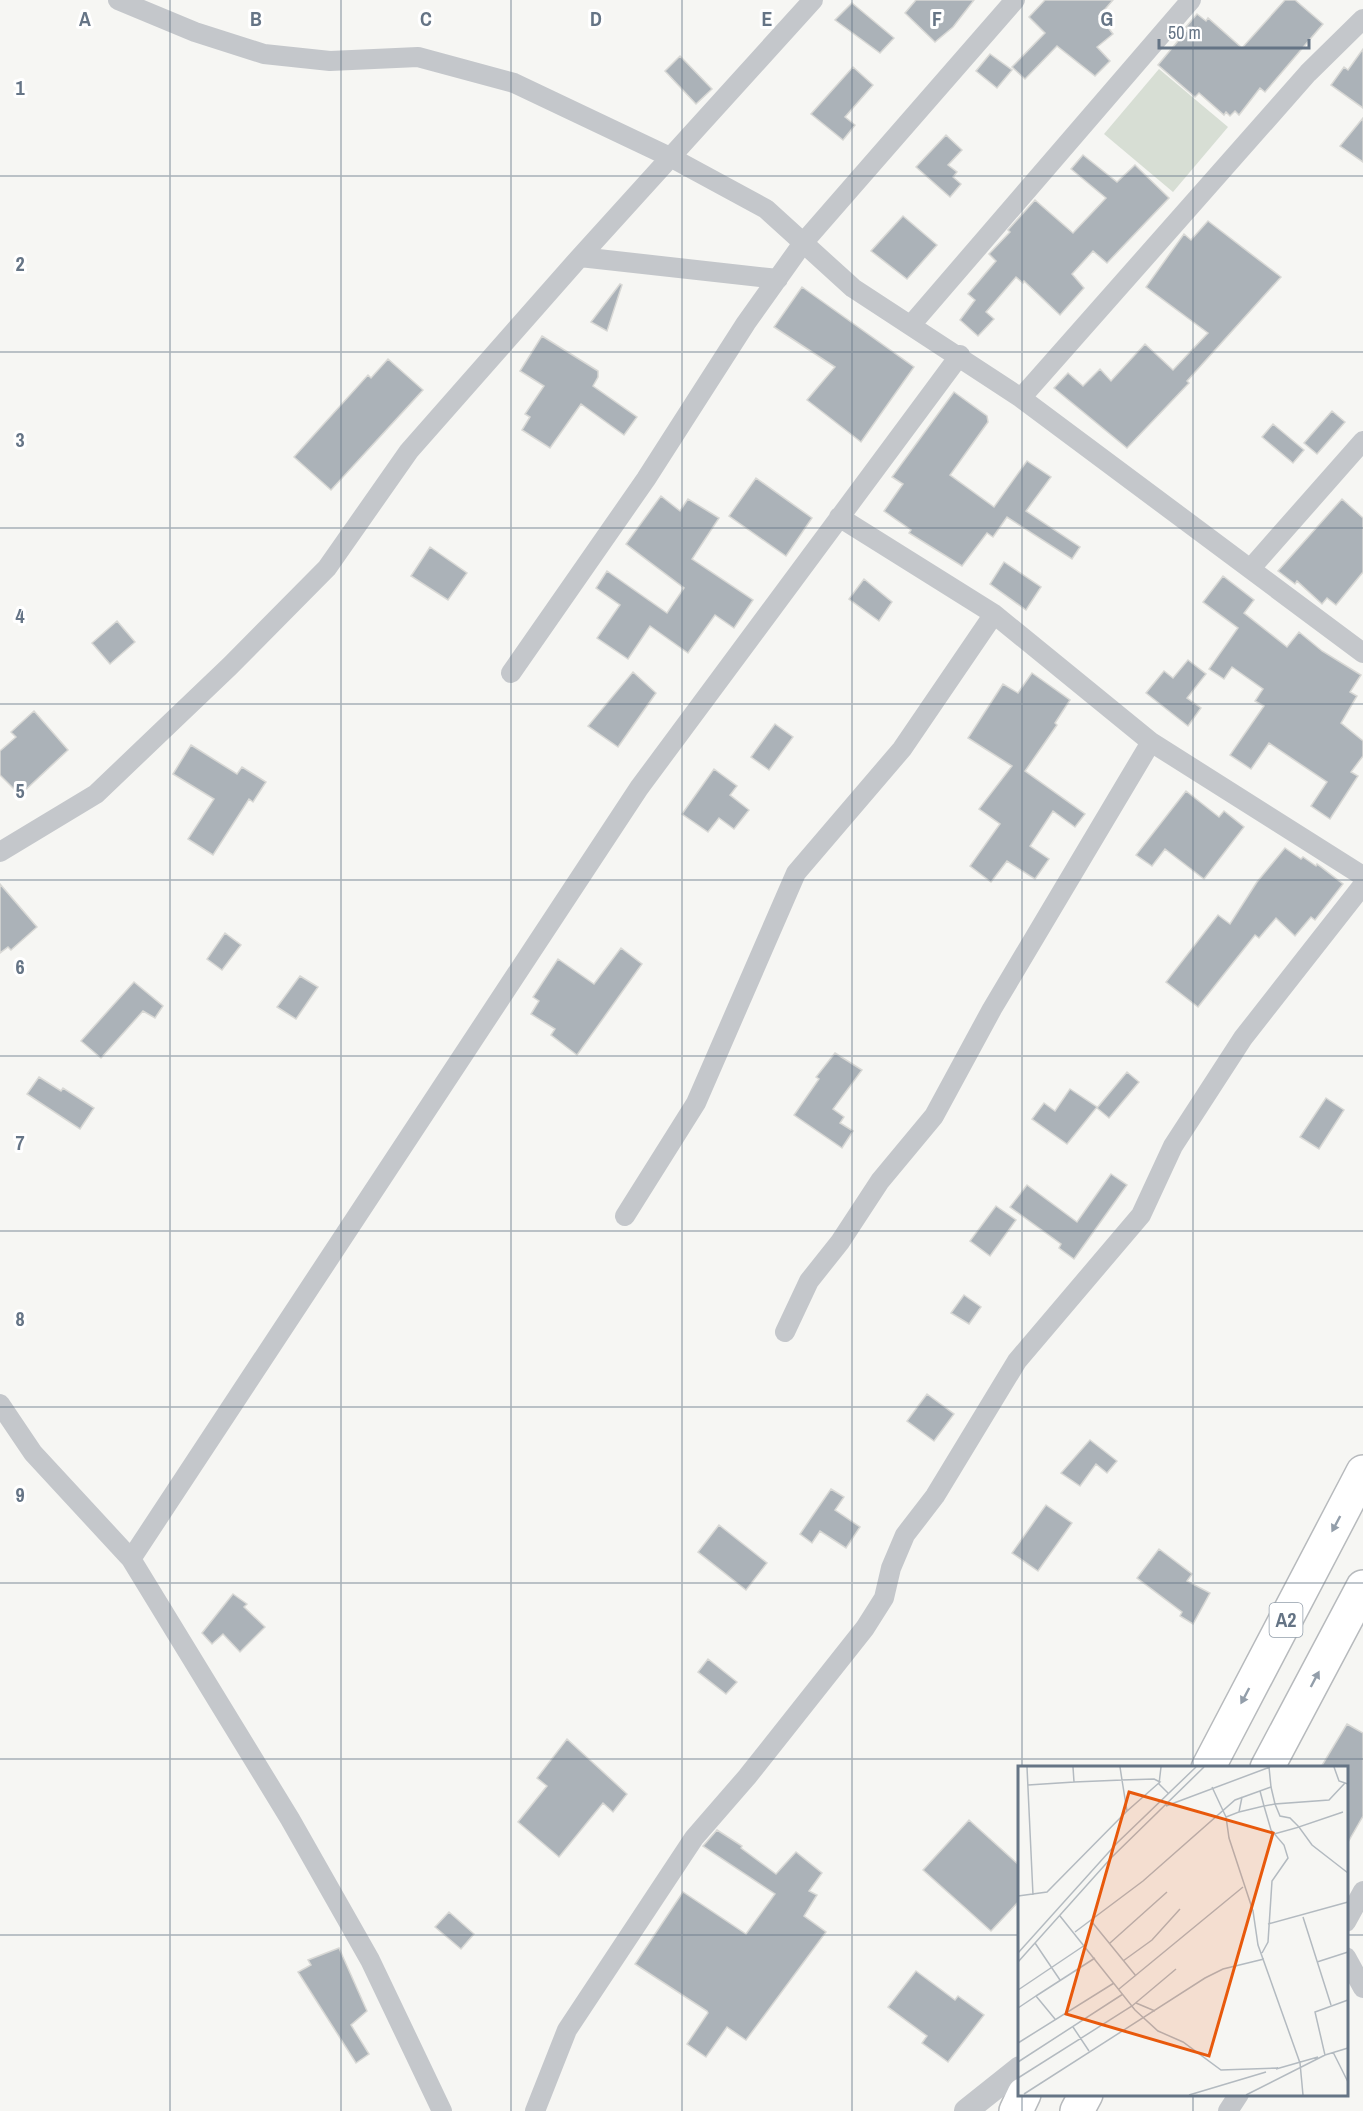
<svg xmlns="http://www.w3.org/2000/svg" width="1363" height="2111" viewBox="0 0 1363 2111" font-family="'Archivo Narrow',sans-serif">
  <rect width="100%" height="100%" fill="#f6f6f3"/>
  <path fill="#d7ded4" d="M 1159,69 L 1228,127 L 1173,192 L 1104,134 Z"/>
  <path fill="#abb2b8" stroke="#d8d8d5" stroke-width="1.5" d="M 916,0 L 974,0 L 953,27 L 935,42 L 905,13 Z
    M 1045,0 L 1113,0 L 1099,16 L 1113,34 L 1097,47 L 1110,61 L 1095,76 L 1057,46 L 1025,79 L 1012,67 L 1045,33 L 1029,17 Z
    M 1285,0 L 1295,0 L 1323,24 L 1265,92 L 1260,88 L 1239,115 L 1235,111 L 1230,116 L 1226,112 L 1224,115 L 1199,93 L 1195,97 L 1158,65 L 1188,29 L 1186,27 L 1197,14 L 1206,21 L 1208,18 L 1242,48 Z
    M 852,3 L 894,38 L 880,53 L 835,20 Z
    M 1363,49 L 1363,108 L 1331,85 L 1344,67 L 1348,70 Z
    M 990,54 L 1012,70 L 997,88 L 976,71 Z
    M 680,56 L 712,89 L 696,104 L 665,71 Z
    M 853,67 L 873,85 L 845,117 L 855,125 L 843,140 L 811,114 Z
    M 1363,118 L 1363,162 L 1340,146 Z
    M 946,135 L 962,150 L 948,165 L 957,172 L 953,177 L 961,184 L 950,197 L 916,167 Z
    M 1083,155 L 1117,182 L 1135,165 L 1169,198 L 1107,263 L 1093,251 L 1072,274 L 1084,288 L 1060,315 L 1024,281 L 1023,283 L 1016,277 L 986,312 L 994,319 L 978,336 L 960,320 L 975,300 L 968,294 L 996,261 L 989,254 L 1010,232 L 1008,230 L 1035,200 L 1073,233 L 1106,198 L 1071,169 Z
    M 903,216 L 937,245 L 907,279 L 871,251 Z
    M 1208,221 L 1281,277 L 1187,381 L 1189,383 L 1127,448 L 1054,388 L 1068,373 L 1083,386 L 1100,369 L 1111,381 L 1145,344 L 1173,370 L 1208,333 L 1146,287 L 1184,234 L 1191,240 Z
    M 620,284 L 622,285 L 607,331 L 591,322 Z
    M 802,287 L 914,367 L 861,442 L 807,400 L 835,367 L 774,327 Z
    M 542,336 L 598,371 L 598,377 L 593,386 L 637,417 L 624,435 L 581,404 L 550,448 L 522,430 L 530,417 L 525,414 L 544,386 L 520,371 Z
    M 388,359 L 423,390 L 331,490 L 294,457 L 368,375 L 371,378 Z
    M 954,392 L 987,416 L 988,422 L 950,475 L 994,507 L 1027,461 L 1051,477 L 1026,511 L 1080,547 L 1072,559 L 1007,517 L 993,537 L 987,533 L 962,566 L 909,533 L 911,530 L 884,511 L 903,484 L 892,477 Z
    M 1332,411 L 1345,422 L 1317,454 L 1304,443 Z
    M 1273,424 L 1304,450 L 1293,463 L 1262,437 Z
    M 756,478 L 812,518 L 786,556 L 729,516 Z
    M 661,496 L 680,511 L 688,499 L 719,518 L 692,559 L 753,600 L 734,628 L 715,615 L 688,653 L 650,626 L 628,659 L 597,638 L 620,605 L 596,588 L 607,571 L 667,613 L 684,588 L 626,544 Z
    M 1342,499 L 1363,518 L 1363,572 L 1336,605 L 1327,598 L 1322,604 L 1297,581 L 1295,584 L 1278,571 Z
    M 430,547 L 467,573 L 448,600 L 411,576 Z
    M 1004,562 L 1041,587 L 1026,610 L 990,584 Z
    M 1223,576 L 1254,600 L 1244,613 L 1287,647 L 1299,632 L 1322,651 L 1361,675 L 1350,692 L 1357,696 L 1341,723 L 1363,741 L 1363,756 L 1351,772 L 1358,776 L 1330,819 L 1311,806 L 1327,782 L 1269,743 L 1251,769 L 1230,755 L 1264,706 L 1255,701 L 1263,689 L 1232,667 L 1224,679 L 1209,669 L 1238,628 L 1203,602 Z
    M 864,579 L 892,602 L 879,621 L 849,599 Z
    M 117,621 L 135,642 L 110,664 L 92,643 Z
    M 1188,660 L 1206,674 L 1187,698 L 1201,708 L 1188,726 L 1146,693 L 1164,671 L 1173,678 Z
    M 633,672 L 656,693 L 618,747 L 588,726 Z
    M 1032,673 L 1070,700 L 1055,723 L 1057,725 L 1025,771 L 1085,814 L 1075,827 L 1053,811 L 1030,846 L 1049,859 L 1035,879 L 1007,861 L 991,882 L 970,866 L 1000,824 L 979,809 L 1012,766 L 968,738 L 1003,684 L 1018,693 Z
    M 34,711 L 68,750 L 20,795 L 0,775 L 0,751 L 16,737 L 11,732 Z
    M 775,724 L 793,737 L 769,770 L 751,757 Z
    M 191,745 L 237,774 L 242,767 L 266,782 L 253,802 L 249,799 L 213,855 L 188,839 L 214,799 L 173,774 Z
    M 714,769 L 737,786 L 730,795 L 749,810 L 734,829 L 719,818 L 708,832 L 682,814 Z
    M 1186,791 L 1219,817 L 1224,811 L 1244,827 L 1204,879 L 1165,849 L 1152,866 L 1136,855 Z
    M 1285,848 L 1301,859 L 1303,857 L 1316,866 L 1317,864 L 1343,884 L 1315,920 L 1311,917 L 1295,936 L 1276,918 L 1259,938 L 1255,935 L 1198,1007 L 1166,982 L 1218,915 L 1230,924 L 1257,882 Z
    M 0,884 L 37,927 L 11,950 L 8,947 L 0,953 Z
    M 225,933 L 241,945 L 222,970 L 207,959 Z
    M 621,948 L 642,964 L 577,1055 L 551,1035 L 555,1029 L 531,1014 L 539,1001 L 533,997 L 558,959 L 594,984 Z
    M 300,976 L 318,987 L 296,1019 L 277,1007 Z
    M 134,982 L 163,1006 L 155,1018 L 143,1011 L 101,1058 L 81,1041 Z
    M 835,1053 L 862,1070 L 833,1109 L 844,1117 L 840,1123 L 853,1131 L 842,1148 L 794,1115 L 819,1079 L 816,1077 Z
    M 1127,1072 L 1139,1082 L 1109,1118 L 1097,1108 Z
    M 39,1077 L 61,1091 L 63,1088 L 94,1108 L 80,1129 L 27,1094 Z
    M 1070,1089 L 1097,1107 L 1067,1144 L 1032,1119 L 1044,1103 L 1055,1111 Z
    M 1326,1098 L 1344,1110 L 1319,1149 L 1300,1137 Z
    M 1111,1174 L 1127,1185 L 1074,1259 L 1059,1248 L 1061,1244 L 1010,1207 L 1027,1185 L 1077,1222 Z
    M 996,1206 L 1016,1220 L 990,1256 L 970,1241 Z
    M 964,1295 L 981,1307 L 969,1324 L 951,1313 Z
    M 927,1394 L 954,1414 L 934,1441 L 907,1421 Z
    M 1090,1440 L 1117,1461 L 1107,1473 L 1096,1464 L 1080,1486 L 1061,1473 Z
    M 831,1489 L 844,1497 L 835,1510 L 860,1527 L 846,1548 L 820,1531 L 812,1543 L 800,1534 Z
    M 1046,1505 L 1072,1523 L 1038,1571 L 1012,1553 Z
    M 719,1525 L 767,1563 L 746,1590 L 698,1552 Z
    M 1159,1549 L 1192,1574 L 1187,1581 L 1210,1593 L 1193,1624 L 1180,1616 L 1182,1612 L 1137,1578 Z
    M 233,1594 L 247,1604 L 244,1607 L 265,1627 L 240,1652 L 223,1634 L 212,1644 L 202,1633 Z
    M 708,1659 L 737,1682 L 726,1694 L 698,1672 Z
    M 1347,1724 L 1363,1733 L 1363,1816 L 1347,1844 L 1347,1767 L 1321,1767 Z
    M 567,1739 L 627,1794 L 613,1812 L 603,1803 L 559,1857 L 518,1822 L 547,1786 L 537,1778 Z
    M 969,1820 L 1020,1866 L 1020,1900 L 991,1931 L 923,1870 Z
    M 717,1830 L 742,1846 L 741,1848 L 776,1874 L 796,1852 L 822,1873 L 809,1891 L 817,1895 L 804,1916 L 826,1932 L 746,2040 L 727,2027 L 706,2057 L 687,2044 L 708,2013 L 707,2011 L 635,1964 L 683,1892 L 746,1934 L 775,1894 L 703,1846 Z
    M 449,1912 L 474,1934 L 461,1949 L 435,1927 Z
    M 339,1948 L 367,2011 L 351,2025 L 369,2054 L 356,2063 L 298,1972 L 311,1965 L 308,1960 Z
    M 916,1971 L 955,2000 L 958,1996 L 984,2015 L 948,2062 L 922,2043 L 927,2036 L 888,2007 Z"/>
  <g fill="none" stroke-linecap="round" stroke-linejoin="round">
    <g stroke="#b7babd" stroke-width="36">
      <path id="trunk" d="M 1208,1768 L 1363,1472
        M 1267,1768 L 1363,1587
        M 1016,2111 L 1024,2094
        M 1077,2111 L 1086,2094"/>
    </g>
    <path stroke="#c4c7cb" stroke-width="20" d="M 118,0 L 195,32 L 264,54 L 330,61 L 418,57 L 514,83 L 672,158 L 766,209 L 853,288 L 1021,398 L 1363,653
      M 580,257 L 778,279
      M 911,325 L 1191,0
      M 1021,398 L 1308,73 L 1363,19
      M 839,517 L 994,614 L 1151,742 L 1363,876
      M 1251,568 L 1363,441
      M 511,673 L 646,479 L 746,323 L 803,243 L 1015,0
      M 0,852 L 96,794 L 230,666 L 327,568 L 409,451 L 580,257 L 813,0
      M 625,1216 L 696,1103 L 796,873 L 902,749 L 994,614
      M 785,1332 L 809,1281 L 840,1242 L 880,1181 L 934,1116 L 992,1009 L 1151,742
      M 0,1404 L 33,1453 L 131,1559 L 290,1819 L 370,1960 L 442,2111
      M 131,1559 L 639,788 L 960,355
      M 1346,1922 L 1363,1891
      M 1346,1957 L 1363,1988
      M 535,2111 L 567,2030 L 694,1838 L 747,1777 L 865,1628 L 884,1598 L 891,1568 L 905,1535 L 935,1496 L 1017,1361 L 1141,1215 L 1173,1146 L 1243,1038 L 1363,885
      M 1228,2111 L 1239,2094"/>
    <path stroke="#c4c7cb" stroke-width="24" d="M 966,2111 L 1020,2068"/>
    <use href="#trunk" stroke="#fff" stroke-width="33"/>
  </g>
  <defs><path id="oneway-solid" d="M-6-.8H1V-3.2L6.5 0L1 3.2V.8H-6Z" transform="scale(1.5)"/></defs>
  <g fill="#939eaa">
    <use href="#oneway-solid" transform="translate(1336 1524) rotate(118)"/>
    <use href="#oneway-solid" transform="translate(1315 1679) rotate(-62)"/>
    <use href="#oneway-solid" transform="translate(1245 1696) rotate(118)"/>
  </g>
  <path fill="none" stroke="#657485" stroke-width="1.5" stroke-opacity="0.55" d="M 170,0 L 170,2111M 341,0 L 341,2111M 511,0 L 511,2111M 682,0 L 682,2111M 852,0 L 852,2111M 1022,0 L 1022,1768M 1193,0 L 1193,1768M 0,176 L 1363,176M 0,352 L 1363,352M 0,528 L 1363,528M 0,704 L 1363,704M 0,880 L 1363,880M 0,1056 L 1363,1056M 0,1231 L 1363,1231M 0,1407 L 1363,1407M 0,1583 L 1363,1583M 0,1759 L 1363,1759M 0,1935 L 1020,1935M 1346,1935 L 1363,1935M 1022,2094 L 1022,2111M 1193,2094 L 1193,2111"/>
  <g text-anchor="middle" stroke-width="6" stroke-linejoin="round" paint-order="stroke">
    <rect fill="#fff" stroke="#939eaa" stroke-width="1.5" x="1269.5" y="1603" width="33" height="34" rx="4.5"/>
    <g font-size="20" font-weight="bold" fill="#657485">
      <text x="1286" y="1627">A2</text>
    </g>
  </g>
  <g transform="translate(1018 1766)">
    <rect width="330" height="330" fill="#f6f6f3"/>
    <path fill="none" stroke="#b3bac0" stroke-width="1.5" d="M 9,1 L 15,129M 143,1 L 141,18 L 150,27M 316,1 L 321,15 L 330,18M 136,13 L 142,16 L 109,45 L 104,14 ZM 56,16 L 104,14 L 102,1M 10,19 L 56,16 L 55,1M 194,21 L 208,51M 224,31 L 221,46 L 208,51 L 211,72 L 235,145 L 240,179 L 282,297 L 285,329M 148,40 L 252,1M 221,46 L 246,40 L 242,25M 325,46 L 281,61 L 272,52 L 262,50 L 257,38 L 311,34 L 327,17M 256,68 L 281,61 L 294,79 L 330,107M 0,130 L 29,126 L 109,45M 42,150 L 117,244 L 140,265 L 165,276 L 203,304 L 260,302M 285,151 L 313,239M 74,156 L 118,210M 250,158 L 330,136M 57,166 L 125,115 L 217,34 L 253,21 L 251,1M 17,177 L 42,214M 92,177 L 149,126M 0,187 L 99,77 L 178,1M 244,187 L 250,176 L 254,115 L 270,92 L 266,79 L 253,64 L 246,40 L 257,38 L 253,21M 105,195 L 134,174 L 162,143M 0,196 L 94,91 L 186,1M 299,196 L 330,186M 101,223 L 225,121M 0,224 L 67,179M 18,230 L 77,192M 118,237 L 137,245M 0,242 L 18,230 L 37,253M 55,261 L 71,285M 0,277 L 96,217M 315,286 L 330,316M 307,289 L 330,282M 0,296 L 105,228M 258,303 L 300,291M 0,312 L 114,240 L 158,203M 6,328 L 187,212 L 205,203 L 246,193M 171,329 L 248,306M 228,329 L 307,289 L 297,246 L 330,234"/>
    <path fill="#e8590c" fill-opacity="0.15" stroke="#e8590c" stroke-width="3" d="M 111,26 L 255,67 L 191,290 L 48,248 Z"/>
    <rect width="330" height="330" fill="none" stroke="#657485" stroke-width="3"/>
  </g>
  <g font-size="20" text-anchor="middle" font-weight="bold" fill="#657485" stroke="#fff" stroke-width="6" stroke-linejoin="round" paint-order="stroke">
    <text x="85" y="26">A</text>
    <text x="256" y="26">B</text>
    <text x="426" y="26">C</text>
    <text x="596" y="26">D</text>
    <text x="767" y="26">E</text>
    <text x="937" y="26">F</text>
    <text x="1107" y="26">G</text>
    <text x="20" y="95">1</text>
    <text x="20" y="271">2</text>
    <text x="20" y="447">3</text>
    <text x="20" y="623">4</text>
    <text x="20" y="798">5</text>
    <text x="20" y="974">6</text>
    <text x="20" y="1150">7</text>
    <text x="20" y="1326">8</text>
    <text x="20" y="1502">9</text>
  </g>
  <path d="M1159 39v9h150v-9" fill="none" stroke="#657485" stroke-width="3"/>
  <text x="1168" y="39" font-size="18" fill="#657485" stroke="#ffffff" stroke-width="4.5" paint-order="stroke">50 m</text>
</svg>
